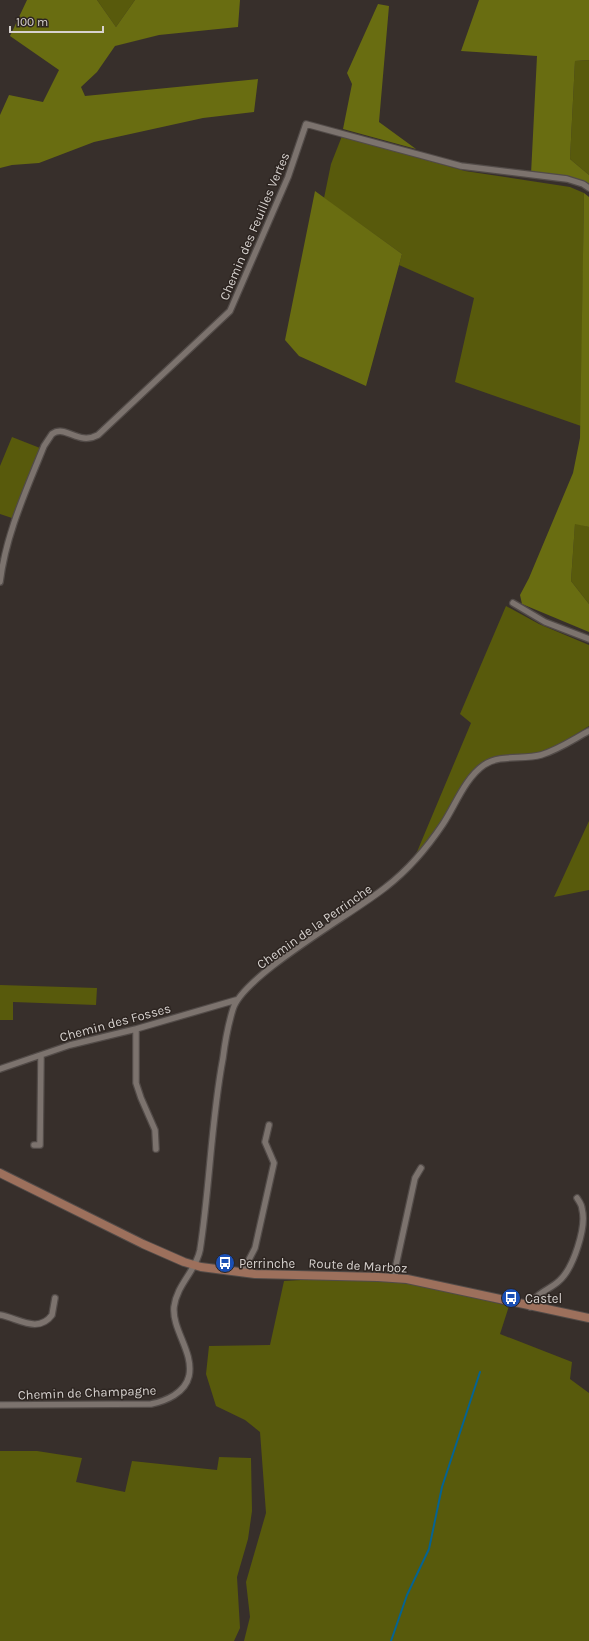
<svg xmlns="http://www.w3.org/2000/svg" width="589" height="1641" viewBox="0 0 589 1641" font-family="Karla,sans-serif">
  <rect width="100%" height="100%" fill="#372f2b"/>
  <path fill="#585a0c" d="M 97,0 L 135,0 L 116,27 Z
    M 589,60 L 589,175 L 570,159 L 575,61 Z
    M 342,136 L 465,171 L 570,187 L 584,193 L 581,426 L 455,382 L 474,298 L 399,265 L 402,254 L 324,198 L 331,164 Z
    M 12,437 L 40,448 L 12,518 L 0,514 L 0,466 Z
    M 575,523 L 589,527 L 589,604 L 571,581 Z
    M 506,606 L 539,624 L 589,645 L 589,726 L 557,746 L 538,753 L 493,757 L 478,766 L 436,830 L 414,859 L 471,723 L 460,714 Z
    M 589,821 L 589,890 L 554,897 Z
    M 0,985 L 97,988 L 96,1005 L 13,1002 L 13,1020 L 0,1020 Z
    M 318,1279 C 339,1280 361,1279 382,1281 C 425,1284 467,1296 509,1306 L 500,1334 L 572,1362 L 570,1379 L 589,1393 L 589,1641 L 244,1641 L 250,1617 L 246,1582 L 266,1513 L 260,1432 L 245,1420 L 216,1406 L 206,1374 L 209,1346 L 270,1345 L 284,1281 Z
    M 0,1451 L 37,1451 L 82,1458 L 76,1482 L 125,1492 L 132,1461 L 217,1470 L 219,1457 L 251,1458 L 252,1511 L 248,1539 L 237,1577 L 240,1628 L 234,1641 L 0,1641 Z"/>
  <path fill="#696d11" d="M 27,0 L 97,0 L 116,27 L 135,0 L 240,0 L 238,27 L 159,35 L 115,46 L 97,72 L 81,87 L 85,96 L 258,79 L 254,112 L 203,118 L 94,142 L 39,163 L 12,165 L 0,168 L 0,115 L 9,95 L 43,102 L 59,70 L 10,36 Z
    M 479,0 L 589,0 L 589,60 L 575,61 L 570,159 L 589,175 L 589,185 C 570,175 551,175 531,174 L 537,56 L 461,51 Z
    M 378,4 L 389,6 L 379,122 L 416,149 L 343,129 L 352,84 L 347,73 Z
    M 315,191 L 402,254 L 366,386 L 299,356 L 285,340 Z
    M 584,193 L 589,197 L 589,527 L 575,524 L 571,581 L 589,604 L 589,632 L 522,604 L 520,595 L 529,578 L 573,473 L 580,438 Z"/>
  <g fill="none" stroke-linecap="round" stroke-linejoin="round">
    <path stroke="#056392" stroke-width="2" d="M 391,1641 L 407,1595 L 429,1549 L 442,1487 L 480,1372"/>
    <g stroke="#524b48" stroke-width="8">
      <path id="street" d="M 0,582 C 6,534 26,491 44,446 L 52,434 C 66,424 78,446 98,435 L 230,311 L 288,177 L 306,124 L 461,166 L 567,179 L 583,184 L 589,188
        M 513,603 L 545,622 L 589,639
        M 136,1029 L 136,1083 L 141,1098 L 155,1130 L 156,1149
        M 0,1069 L 70,1045 L 136,1029 L 236,1000
        M 34,1145 L 40,1145 L 41,1056
        M 242,1273 L 255,1248 L 274,1163 L 265,1142 L 269,1125
        M 395,1278 L 396,1265 L 415,1178 L 421,1168
        M 530,1307 C 536,1292 548,1291 559,1281 C 573,1269 587,1227 582,1209 C 582,1205 579,1201 577,1198
        M 0,1315 C 18,1318 38,1334 52,1315 L 55,1298
        M 0,1405 L 151,1404 C 166,1401 185,1393 189,1376 C 194,1352 172,1330 174,1307 C 177,1284 196,1271 200,1250 C 210,1186 211,1121 223,1058 C 225,1042 228,1025 233,1009 C 243,975 354,913 386,887 C 408,870 427,848 443,824 C 455,806 465,778 484,765 C 500,754 523,760 541,755 C 558,750 574,739 589,731"/>
    </g>
    <g stroke="#524b48" stroke-width="10">
      <path id="secondary" d="M 0,1173 L 143,1244 L 184,1262 L 201,1267 L 255,1274 L 378,1277 L 407,1279 L 589,1318"/>
    </g>
    <use href="#street" stroke="#7c736e" stroke-width="5.5"/>
    <use href="#secondary" stroke="#9d705c" stroke-width="8"/>
  </g>
  <defs>
    <g id="bus-disc" transform="scale(1)"><circle r="9.5" fill="#1a4fb4" stroke="#2d2521"/><path d="M-5-6H5V4H4V6H2V4H-2V6H-4V4H-5ZM-3.5-4V0h7V-4ZM-3.5 1.2v1.5H-2V1.2ZM2 1.2v1.5H3.5V1.2Z" fill="#fff"/></g>
  </defs>
  <g fill-rule="evenodd">
    <use href="#bus-disc" x="225" y="1263"/>
    <use href="#bus-disc" x="511" y="1298"/>
  </g>
  <g text-anchor="middle" stroke-width="3" stroke-linejoin="round" paint-order="stroke">
    <g font-size="13" fill="#d7d2cf" stroke="#2d2521">
      <text transform="translate(254 226) rotate(-67)" y="5">Chemin des Feuilles Vertes</text>
      <text transform="translate(314 926) rotate(-35)" y="5">Chemin de la Perrinche</text>
      <text transform="translate(115 1022) rotate(-15)" y="5">Chemin des Fosses</text>
      <text transform="translate(358 1265) rotate(3)" y="5">Route de Marboz</text>
      <text transform="translate(87 1392) rotate(-2)" y="5">Chemin de Champagne</text>
    </g>
    <g font-size="13" fill="#d7d2cf" stroke="#2d2521" text-anchor="start">
      <text x="239" y="1268">Perrinche</text>
      <text x="525" y="1303">Castel</text>
    </g>
  </g>
  <path d="M10 26v6h93v-6" fill="none" stroke="#d7d2cf" stroke-width="2"/>
  <text x="16" y="26" font-size="12" fill="#d7d2cf" stroke="#2d2521" stroke-width="3" paint-order="stroke">100 m</text>
</svg>
